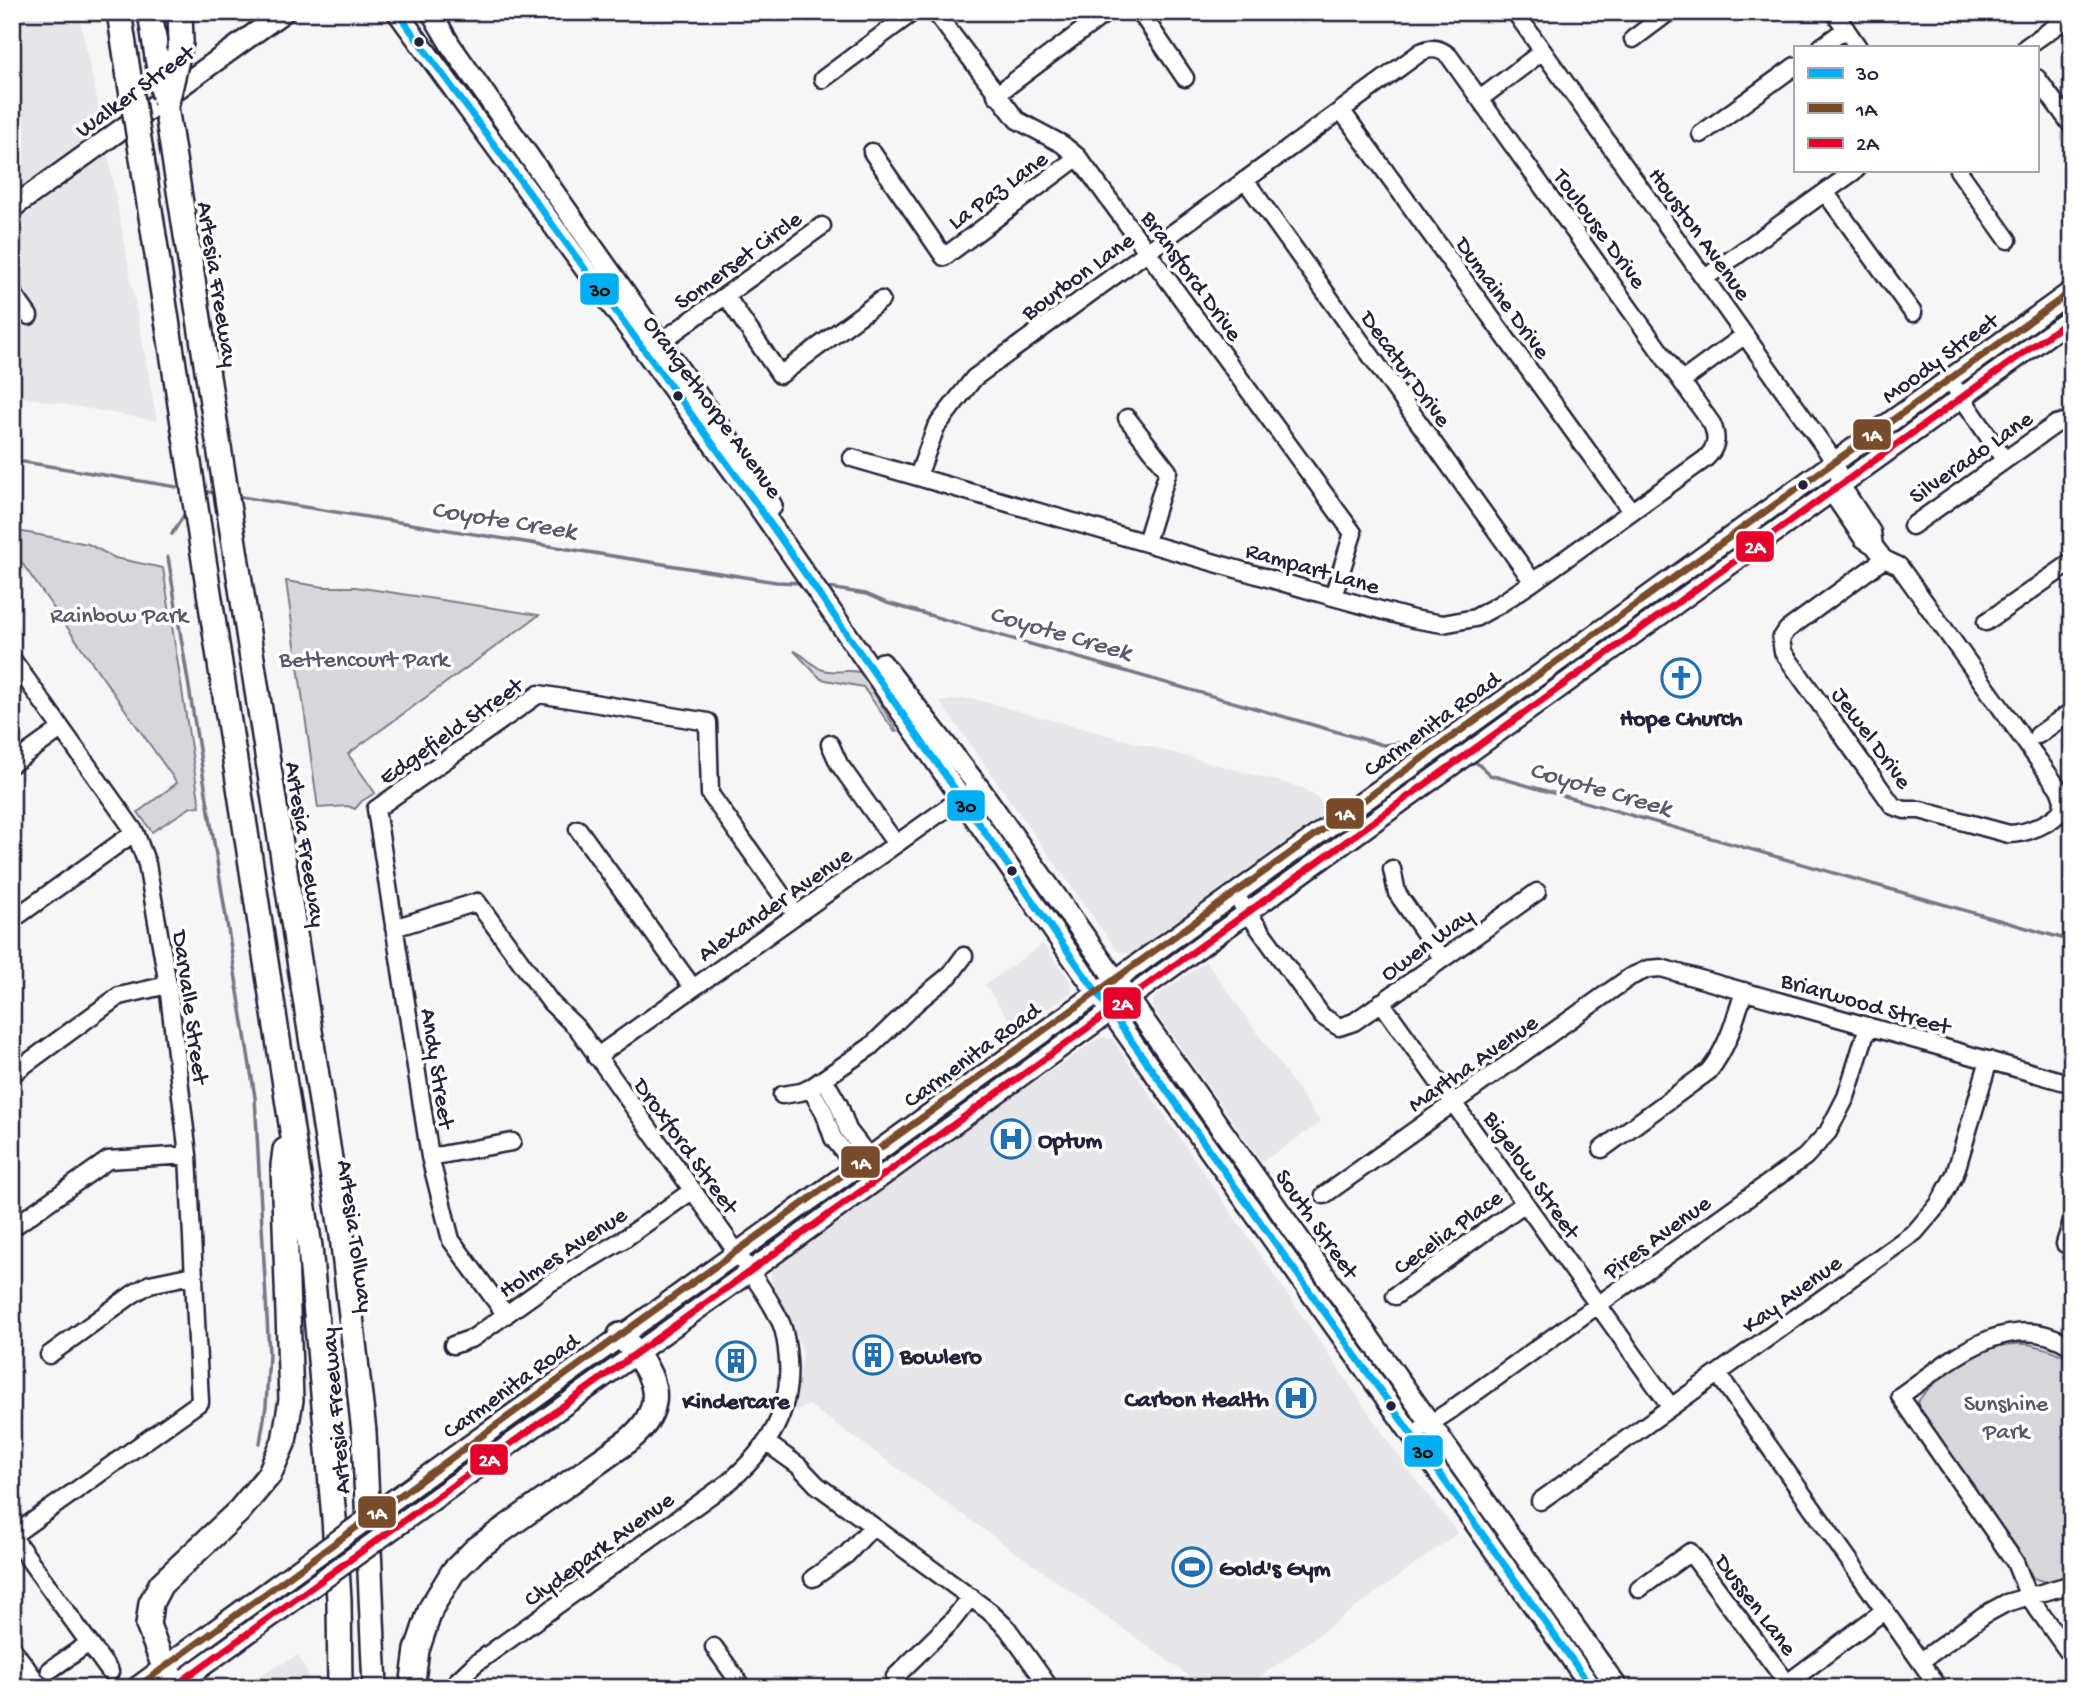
<svg xmlns="http://www.w3.org/2000/svg" width="2084" height="1700" viewBox="0 0 2084 1700" font-family="'Gochi Hand',sans-serif">
  <rect width="100%" height="100%" fill="#f6f6f7"/>
  <filter id="ink" filterUnits="userSpaceOnUse"><feTurbulence type="fractalNoise" baseFrequency=".0143" numOctaves="2"/><feDisplacementMap in="SourceGraphic" scale="14" xChannelSelector="R" yChannelSelector="G"/><feConvolveMatrix kernelMatrix="1 2 1 2 8 2 1 2 1" color-interpolation-filters="sRGB"/></filter>
  <g filter="url(#ink)">
    <path fill="#e6e6e9" d="M 12,12 L 78,12 L 101,117 L 157,421 L 12,395 Z
      M 961,699 L 974,699 L 1303,788 L 1318,798 L 1325,813 L 1131,953 L 1118,952 L 940,702 Z
      M 1043,944 L 1071,982 L 1072,992 L 1017,1031 L 985,985 Z
      M 1206,961 L 1321,1122 L 1262,1162 L 1153,1009 L 1154,998 Z
      M 1101,1037 L 1112,1039 L 1408,1470 L 1458,1533 L 1245,1688 L 1206,1688 L 809,1405 L 795,1411 L 803,1350 L 771,1280 L 771,1271 L 776,1257 Z
      M 298,1655 L 308,1674 L 308,1688 L 237,1688 Z"/>
    <path fill="#d7d7db" stroke="#7c7c8b" stroke-width="2" d="M 12,530 L 88,544 L 115,558 L 163,568 L 200,806 L 191,807 L 152,832 L 138,812 L 177,783 L 12,549 Z
      M 286,581 L 324,587 L 356,587 L 539,615 L 348,754 L 375,793 L 362,801 L 355,809 L 348,806 L 318,808 Z
      M 794,651 C 805,655 813,667 823,670 C 836,674 852,668 862,673 L 897,731 L 895,732 L 863,687 L 821,679 Z
      M 2028,1344 L 2051,1350 L 2072,1360 L 2072,1575 L 2045,1582 L 2033,1578 L 2018,1550 L 1916,1405 C 1927,1383 1976,1352 2000,1346 C 2009,1343 2019,1344 2028,1344 Z"/>
    <g fill="none" stroke-linecap="round" stroke-linejoin="round">
      <path stroke="#767685" stroke-width="3.5" d="M 12,460 L 183,488
        M 201,491 L 217,493
        M 235,496 L 776,582 L 802,583
        M 172,534 L 186,512
        M 168,557 L 255,1097 L 269,1354 L 266,1406 L 260,1443
        M 823,587 L 866,594 L 887,603 L 1383,745 L 1419,741 L 1429,745
        M 1469,760 L 1477,763 L 1490,775 L 2072,941"/>
      <g stroke="#22223b" stroke-width="21">
        <path id="minor" d="M 935,12 L 1017,120 L 1062,144 L 1078,157 L 1353,533 L 1333,597
          M 1140,12 L 1185,78
          M 1515,12 L 1835,462 L 1841,485 L 1872,532 L 1874,546
          M 1834,12 L 1858,47
          M 1633,39 L 1669,12
          M 1821,47 L 1846,29
          M 2026,47 L 2072,15
          M 2037,78 L 2072,126
          M 823,79 L 913,12
          M 996,95 L 1107,12
          M 1480,99 L 1543,51
          M 1341,110 L 1631,511
          M 1701,134 L 1795,66
          M 872,152 L 944,257 L 1078,157
          M 1958,170 L 2008,240
          M 1245,180 L 1533,582
          M 1825,192 L 1913,313
          M 1705,278 L 1856,170
          M 12,292 L 29,316
          M 726,296 L 780,375 L 881,300
          M 651,349 L 822,226
          M 1682,381 L 1745,335
          M 1956,389 L 2004,459
          M 1127,418 L 1168,471 L 1146,542
          M 852,458 L 1333,597 L 1413,619 L 1443,624 L 1475,618 L 1500,604 L 1533,582 L 1705,459 C 1717,448 1718,438 1712,424 L 1449,56 C 1440,48 1431,47 1421,52 L 974,378 L 936,427 L 918,476
          M 1841,485 L 1837,501 L 1863,539 L 1874,546 L 1884,559 L 1899,566 L 2059,789 L 2063,800 L 2062,810 C 2052,823 2026,834 2009,834 L 1920,810 L 1905,810 L 1893,806 L 1783,652 L 1781,639 L 1787,630 L 1884,559
          M 1912,526 L 2056,424 L 2064,422 L 2072,424
          M 1986,622 L 2072,562
          M 12,659 L 135,832 L 147,864 L 168,985 L 188,1155 L 200,1402 L 12,1536
          M 2038,735 L 2072,711
          M 830,744 L 839,764 L 896,844
          M 12,764 L 61,729
          M 578,829 L 693,988
          M 1392,869 L 1397,893 L 1442,958
          M 1235,895 L 1322,1016 L 1339,1027 L 1354,1022 L 1537,892
          M 12,920 L 135,832
          M 394,928 L 477,902 L 551,1003 L 578,1029 L 750,1271 C 761,1288 773,1304 781,1323 C 786,1334 787,1348 788,1360 C 792,1414 768,1448 729,1482 L 475,1664 L 457,1681 L 454,1688
          M 1381,1002 L 1671,1407
          M 596,1057 L 978,786
          M 12,1074 L 119,996 L 168,985
          M 824,1079 L 839,1105 L 848,1130 L 869,1157 L 872,1168
          M 810,1088 L 824,1112 L 833,1138 L 856,1167 L 876,1181
          M 782,1095 L 801,1092 L 810,1088 L 870,1047 L 918,1001 L 950,975 L 964,956
          M 1602,1149 L 1709,1071 C 1728,1047 1735,1020 1744,991
          M 430,1157 L 512,1142
          M 1324,1195 L 1630,977 L 1648,969 L 1661,968 L 2072,1084
          M 12,1228 L 108,1160 L 188,1155
          M 2065,1244 L 2072,1221
          M 1395,1296 L 1525,1203
          M 506,1315 L 451,1240 L 430,1157 L 376,809 L 539,694 L 708,722 L 710,794 L 796,915
          M 453,1345 L 473,1338 L 550,1283 L 624,1239 L 693,1190
          M 2072,1347 C 2009,1305 1949,1362 1900,1396 L 2015,1562 L 2029,1597 L 2072,1657
          M 49,1355 L 133,1294 L 150,1284 L 193,1275
          M 1718,1374 L 1939,1688
          M 1412,1435 L 1448,1412 L 1805,1157 L 1828,1132 L 1846,1097 L 1868,1026
          M 767,1443 L 799,1466 L 817,1485 L 989,1611 L 1007,1628 L 1050,1688
          M 1540,1501 L 1915,1232 L 1939,1204 L 1955,1174 L 1989,1060
          M 12,1536 L 110,1672
          M 813,1578 L 846,1555 L 873,1526
          M 1639,1589 L 1690,1552 L 1787,1683
          M 714,1647 L 743,1688
          M 12,1648 L 41,1688
          M 1921,1661 L 1984,1615 L 2006,1603 L 2072,1584
          M 50,1670 L 89,1643
          M 12,1678 L 19,1688
          M 900,1688 L 895,1677 L 951,1622 L 971,1597
          M 1781,1688 L 1885,1610"/>
      </g>
      <g stroke="#22223b" stroke-width="24">
        <path id="major" d="M 397,12 L 751,496 L 1066,949 L 1592,1688
          M 431,12 L 451,46 L 749,468 L 772,506
          M 12,208 L 284,12
          M 882,663 L 978,786 L 1618,1688
          M 395,1499 L 2072,291
          M 401,1523 L 2072,318
          M 136,1688 L 308,1562
          M 172,1688 L 312,1587"/>
      </g>
      <g stroke="#22223b" stroke-width="28">
        <path id="highway" d="M 119,12 L 129,77
          M 150,12 L 157,57
          M 180,12 L 181,42
          M 166,107 L 342,1236 L 364,1432 L 375,1688
          M 142,158 L 310,1247 L 334,1518 L 339,1600 L 340,1688
          M 177,1684 L 164,1667 L 148,1625 L 151,1603 L 161,1584 L 239,1511 L 269,1475 L 284,1441 L 291,1400 L 283,1166 L 285,1150
          M 412,1688 L 417,1650 L 431,1608 L 453,1572 L 476,1549 L 628,1441 C 673,1404 654,1371 620,1335"/>
      </g>
      <use href="#minor" stroke="#fff" stroke-width="16"/>
      <use href="#major" stroke="#fff" stroke-width="19"/>
      <use href="#highway" stroke="#fff" stroke-width="23"/>
      <g stroke="#22223b" stroke-width="24" stroke-linecap="butt">
        <path id="major-bridge" d="M 308,1562 L 395,1499
          M 312,1587 L 401,1523"/>
      </g>
      <g stroke="#22223b" stroke-width="28" stroke-linecap="butt">
        <path id="highway-bridge" d="M 157,57 L 164,97
          M 129,77 L 142,158
          M 166,107 L 181,42"/>
      </g>
      <use href="#major-bridge" stroke="#fff" stroke-width="19"/>
      <use href="#highway-bridge" stroke="#fff" stroke-width="23"/>
      <g stroke="#fff" stroke-width="12">
        <path id="bus-1" d="M 397,12 L 751,496 L 1066,949 L 1592,1688"/>
      </g>
      <g stroke="#fff" stroke-width="12">
        <path id="bus-2" d="M 136,1688 L 620,1335 L 2072,291"/>
      </g>
      <g stroke="#fff" stroke-width="12">
        <path id="bus-3" d="M 172,1688 L 2072,318"/>
      </g>
      <use href="#bus-1" stroke="#00aff2" stroke-width="7"/>
      <use href="#bus-2" stroke="#7a4b2a" stroke-width="7"/>
      <use href="#bus-3" stroke="#e4002b" stroke-width="7"/>
    </g>
  </g>
  <defs>
    <g id="church-ring" transform="scale(2.0125)"><circle r="9.5" fill="#fff" stroke="#1f6fb2" stroke-width="1.5"/><path d="M-1.2-6h2.4v3.5h3.3v2.4h-3.3V6h-2.4V-.1h-3.3v-2.4h3.3Z" fill="#1f6fb2"/></g>
    <g id="hospital-ring" transform="scale(2.0125)"><circle r="9.5" fill="#fff" stroke="#1f6fb2" stroke-width="1.5"/><path d="M-5-5h3v3.5h4V-5h3V5h-3V1.5h-4V5h-3Z" fill="#1f6fb2"/></g>
    <g id="building-ring" transform="scale(2.0125)"><circle r="9.5" fill="#fff" stroke="#1f6fb2" stroke-width="1.5"/><path d="M-4-6H4V6H1V3H-1V6H-4ZM-2.5-4.3h1.7v1.8h-1.7ZM.8-4.3h1.7v1.8H.8ZM-2.5-1h1.7V.8h-1.7ZM.8-1h1.7V.8H.8Z" fill="#1f6fb2"/></g>
    <g id="stadium-ring" transform="scale(2.0125)"><circle r="9.5" fill="#fff" stroke="#1f6fb2" stroke-width="1.5"/><path d="M0-5a6.5 5 0 1 0 0 10a6.5 5 0 1 0 0-10ZM-3.5-1.8h7v3.6h-7Z" fill="#1f6fb2"/></g>
  </defs>
  <g fill-rule="evenodd">
    <use href="#church-ring" x="1681" y="678"/>
    <use href="#hospital-ring" x="1011" y="1139"/>
    <use href="#building-ring" x="873" y="1355"/>
    <use href="#building-ring" x="736" y="1361"/>
    <use href="#hospital-ring" x="1296" y="1398"/>
    <use href="#stadium-ring" x="1192" y="1567"/>
  </g>
  <g fill="#22223b" stroke="#fff" stroke-width="2.5">
    <circle cx="419" cy="42" r="6"/>
    <circle cx="678" cy="396" r="6"/>
    <circle cx="1803" cy="485" r="6"/>
    <circle cx="1012" cy="871" r="6"/>
    <circle cx="1391" cy="1406" r="6"/>
  </g>
  <g text-anchor="middle" stroke-width="7" stroke-linejoin="round" paint-order="stroke">
    <g font-size="24" fill="#22223b" stroke="#fff">
      <text transform="translate(134 90) rotate(-36)" y="8">Walker Street</text>
      <text transform="translate(997 189) rotate(-36)" y="8">La Paz Lane</text>
      <text transform="translate(1601 228) rotate(54)" y="8">Toulouse Drive</text>
      <text transform="translate(1701 233) rotate(54)" y="8">Houston Avenue</text>
      <text transform="translate(737 259) rotate(-36)" y="8">Somerset Circle</text>
      <text transform="translate(1077 275) rotate(-36)" y="8">Bourbon Lane</text>
      <text transform="translate(1193 275) rotate(54)" y="8">Bransford Drive</text>
      <text transform="translate(219 284) rotate(81)" y="8">Artesia Freeway</text>
      <text transform="translate(1504 297) rotate(54)" y="8">Dumaine Drive</text>
      <text transform="translate(1939 357) rotate(-36)" y="8">Moody Street</text>
      <text transform="translate(1407 368) rotate(54)" y="8">Decatur Drive</text>
      <text transform="translate(714 406) rotate(54)" y="8">Orangethorpe Avenue</text>
      <text transform="translate(1970 456) rotate(-35)" y="8">Silverado Lane</text>
      <text transform="translate(1313 567) rotate(16)" y="8">Rampart Lane</text>
      <text transform="translate(1431 723) rotate(-36)" y="8">Carmenita Road</text>
      <text transform="translate(450 730) rotate(-35)" y="8">Edgefield Street</text>
      <text transform="translate(1873 737) rotate(54)" y="8">Jewel Drive</text>
      <text transform="translate(307 844) rotate(81)" y="8">Artesia Freeway</text>
      <text transform="translate(774 903) rotate(-35)" y="8">Alexander Avenue</text>
      <text transform="translate(1426 943) rotate(-36)" y="8">Owen Way</text>
      <text transform="translate(1866 1002) rotate(16)" y="8">Briarwood Street</text>
      <text transform="translate(192 1007) rotate(82)" y="8">Darvalle Street</text>
      <text transform="translate(971 1054) rotate(-36)" y="8">Carmenita Road</text>
      <text transform="translate(1472 1062) rotate(-35)" y="8">Martha Avenue</text>
      <text transform="translate(439 1068) rotate(81)" y="8">Andy Street</text>
      <text transform="translate(687 1145) rotate(54)" y="8">Droxford Street</text>
      <text transform="translate(1533 1174) rotate(55)" y="8">Bigelow Street</text>
      <text transform="translate(1318 1223) rotate(55)" y="8">South Street</text>
      <text transform="translate(1447 1231) rotate(-36)" y="8">Cecelia Place</text>
      <text transform="translate(357 1236) rotate(82)" y="8">Artesia Tollway</text>
      <text transform="translate(1656 1236) rotate(-36)" y="8">Pires Avenue</text>
      <text transform="translate(562 1251) rotate(-33)" y="8">Holmes Avenue</text>
      <text transform="translate(1791 1293) rotate(-36)" y="8">Kay Avenue</text>
      <text transform="translate(510 1385) rotate(-36)" y="8">Carmenita Road</text>
      <text transform="translate(334 1411) rotate(-95)" y="8">Artesia Freeway</text>
      <text transform="translate(598 1548) rotate(-36)" y="8">Clydepark Avenue</text>
      <text transform="translate(1757 1604) rotate(53)" y="8">Dussen Lane</text>
    </g>
    <g font-size="24" fill="#58586b" stroke="#fff">
      <text x="119" y="622">Rainbow Park</text>
      <text x="364" y="666">Bettencourt Park</text>
      <text x="2006" y="1410">Sunshine<tspan x="2006" dy="28">Park</tspan></text>
    </g>
    <g font-size="24" font-weight="bold" fill="#22223b" stroke="#fff" text-anchor="start">
      <text x="1681" y="725" text-anchor="middle">Hope Church</text>
      <text x="1038" y="1147">Optum</text>
      <text x="900" y="1363">Bowlero</text>
      <text x="1269" y="1406" text-anchor="end">Carbon Health</text>
      <text x="736" y="1408" text-anchor="middle">Kindercare</text>
      <text x="1219" y="1575">Gold's Gym</text>
    </g>
    <g font-size="26" font-style="italic" fill="#5a5a6d" stroke="#fff">
      <text transform="translate(504 518) rotate(9)" y="9">Coyote Creek</text>
      <text transform="translate(1061 631) rotate(16)" y="9">Coyote Creek</text>
      <text transform="translate(1601 787) rotate(16)" y="9">Coyote Creek</text>
    </g>
  </g>
  <g stroke="#fff" stroke-width="2.5">
    <rect x="579" y="272" width="41" height="34" rx="7" fill="#00aff2"/>
    <rect x="1852" y="418" width="40" height="33" rx="7" fill="#7a4b2a"/>
    <rect x="1735" y="530" width="40" height="33" rx="7" fill="#e4002b"/>
    <rect x="946" y="789" width="40" height="33" rx="7" fill="#00aff2"/>
    <rect x="1325" y="797" width="40" height="33" rx="7" fill="#7a4b2a"/>
    <rect x="1102" y="986" width="40" height="34" rx="7" fill="#e4002b"/>
    <rect x="840" y="1145" width="41" height="34" rx="7" fill="#7a4b2a"/>
    <rect x="1403" y="1434" width="41" height="34" rx="7" fill="#00aff2"/>
    <rect x="469" y="1443" width="40" height="33" rx="7" fill="#e4002b"/>
    <rect x="357" y="1495" width="40" height="34" rx="7" fill="#7a4b2a"/>
  </g>
  <g font-size="19" text-anchor="middle" font-weight="bold" fill="#fff">
    <text x="1872" y="441">1A</text>
    <text x="1755" y="553">2A</text>
    <text x="1345" y="820">1A</text>
    <text x="1122" y="1010">2A</text>
    <text x="861" y="1169">1A</text>
    <text x="489" y="1466">2A</text>
    <text x="377" y="1519">1A</text>
  </g>
  <g font-size="19" text-anchor="middle" font-weight="bold" fill="#111">
    <text x="600" y="296">30</text>
    <text x="966" y="812">30</text>
    <text x="1423" y="1458">30</text>
  </g>
  <rect width="2084" height="1700" fill="none" stroke="#fff" stroke-width="42"/>
  <rect x="21" y="21" width="2042" height="1658" fill="none" stroke="#22223b" stroke-width="2.5" filter="url(#ink)"/>
  <rect x="1794" y="46" width="245" height="126" fill="#ffffff" stroke="#a7a7b1" stroke-width="2"/>
  <rect x="1808" y="68" width="35" height="10" fill="#00aff2" stroke="#a7a7b1" stroke-width="2"/>
  <text x="1856" y="80" font-size="21" fill="#22223b">30</text>
  <rect x="1808" y="103" width="35" height="10" fill="#7a4b2a" stroke="#a7a7b1" stroke-width="2"/>
  <text x="1856" y="116" font-size="21" fill="#22223b">1A</text>
  <rect x="1808" y="138" width="35" height="10" fill="#e4002b" stroke="#a7a7b1" stroke-width="2"/>
  <text x="1856" y="150" font-size="21" fill="#22223b">2A</text>
</svg>
